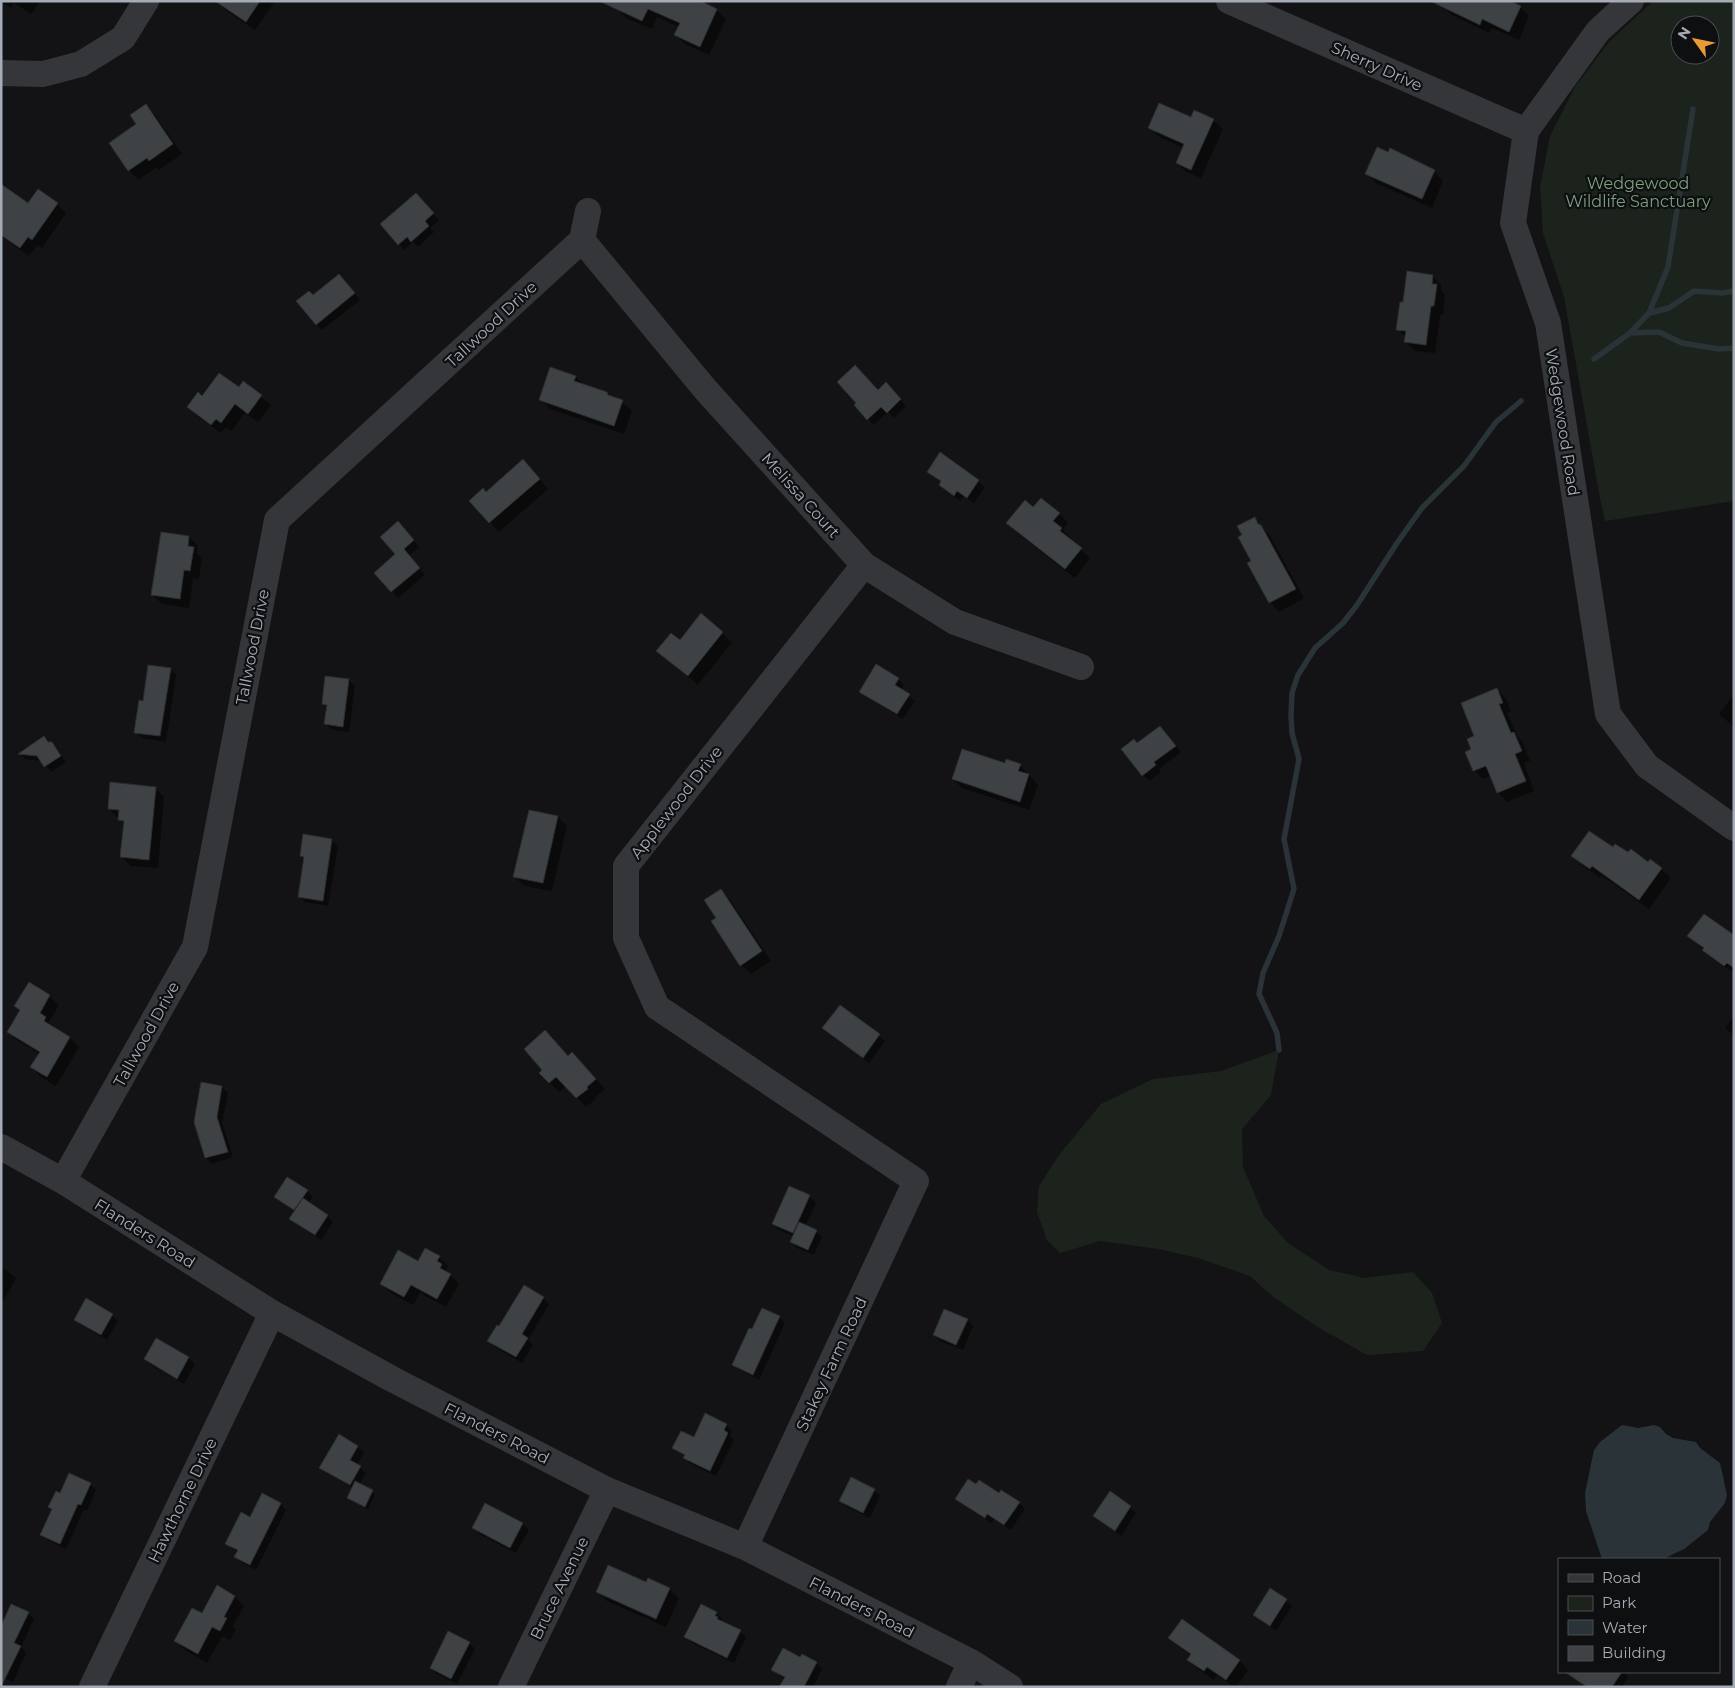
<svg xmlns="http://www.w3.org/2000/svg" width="1735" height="1688" viewBox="0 0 1735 1688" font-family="Montserrat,sans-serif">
  <rect width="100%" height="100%" fill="#131315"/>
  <path fill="#1c231c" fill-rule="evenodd" d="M 1653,1 L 1734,1 L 1734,501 L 1605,521 L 1600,498 L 1564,297 L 1543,233 L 1540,187 L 1550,136 L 1575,87 L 1609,42 ZM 1680,25 L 1710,25 L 1710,55 L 1680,55 Z
    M 1279,1050 L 1271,1095 L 1242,1129 L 1243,1167 L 1264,1216 L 1288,1243 L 1329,1270 L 1364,1278 L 1413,1272 L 1432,1293 L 1442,1323 L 1423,1351 L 1367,1355 L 1316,1326 L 1272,1296 L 1250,1276 L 1198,1258 L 1158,1249 L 1100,1241 L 1060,1253 L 1047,1240 L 1037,1212 L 1039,1186 L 1059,1155 L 1101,1104 L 1153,1079 L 1221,1071 Z"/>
  <path fill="#2a3338" d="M 1622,1425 L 1638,1428 L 1654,1425 L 1660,1427 L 1666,1434 L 1673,1438 L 1696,1442 L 1700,1448 L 1720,1463 L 1727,1495 L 1725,1503 L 1710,1522 L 1708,1530 L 1684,1549 L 1663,1559 L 1602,1559 L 1586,1511 L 1585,1493 L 1594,1450 L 1600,1442 Z"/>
  <path fill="#0007" d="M 1,1 L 40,1 L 32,14 L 14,3 L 11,8 Z
    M 220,1 L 275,1 L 255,30 L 228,12 L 219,3 Z
    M 1430,1 L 1507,1 L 1520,7 L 1529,16 L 1519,40 L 1492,28 L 1489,33 L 1452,15 L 1446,9 Z
    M 617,8 L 716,10 L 726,19 L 709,55 L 685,44 L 676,35 L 679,27 L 657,17 L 652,29 L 626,18 Z
    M 146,106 L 155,115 L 182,154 L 159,170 L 157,167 L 138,180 L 129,170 L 110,144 L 138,125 Z
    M 1192,119 L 1213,120 L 1223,129 L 1201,178 L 1186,172 L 1177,163 L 1184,148 L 1159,137 L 1150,127 Z
    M 1434,171 L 1443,181 L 1432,208 L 1376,183 L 1367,174 Z
    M 422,200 L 439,220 L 430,228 L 434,232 L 418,247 L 413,242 L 404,250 L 399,244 Z
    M 57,204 L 66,213 L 42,248 L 38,245 L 29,256 L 11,243 L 2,234 L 29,205 Z
    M 1432,276 L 1441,285 L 1441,290 L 1445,295 L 1443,315 L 1440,315 L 1435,353 L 1415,351 L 1406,342 L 1406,338 L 1398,329 L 1404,304 Z
    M 345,281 L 360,300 L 322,330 L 316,324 L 313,297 Z
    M 551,368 L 576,377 L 585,386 L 606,393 L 610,397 L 622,402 L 632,411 L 624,434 L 550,409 L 541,400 Z
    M 243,383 L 271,405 L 258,422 L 245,413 L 231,431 L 226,427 L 221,433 L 197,416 L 188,407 L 203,397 L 239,389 Z
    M 892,390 L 906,406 L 894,418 L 888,412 L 874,425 L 868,419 L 878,391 Z
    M 941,454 L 985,487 L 974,503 L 964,496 L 960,501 L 946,491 L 940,485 L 942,483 L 929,472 Z
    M 532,470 L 548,489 L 499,532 L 490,522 L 486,494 Z
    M 1034,508 L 1059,513 L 1068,523 L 1063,530 L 1071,538 L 1070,540 L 1090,558 L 1075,578 L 1017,533 L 1008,523 Z
    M 1254,518 L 1270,536 L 1304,598 L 1279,612 L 1270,602 L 1252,562 Z
    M 404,529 L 419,547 L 409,556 L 425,575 L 398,598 L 376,573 L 397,554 Z
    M 189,537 L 198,546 L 197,553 L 202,558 L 199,579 L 193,578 L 189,608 L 162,604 L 153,595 Z
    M 701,615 L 732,642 L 698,685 L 658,651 L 680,642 Z
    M 170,669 L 176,675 L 166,742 L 142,738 L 136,732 L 144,702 Z
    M 898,679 L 904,685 L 901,690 L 915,701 L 903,719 L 867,697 L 861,691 Z
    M 349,680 L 355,686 L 349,732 L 332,730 L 326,724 L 328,708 L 323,703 Z
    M 1497,690 L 1506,699 L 1511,712 L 1507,713 L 1517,736 L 1523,743 L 1530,761 L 1524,763 L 1534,791 L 1507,802 L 1498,792 L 1492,776 L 1483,779 L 1474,770 L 1473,750 L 1476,737 Z
    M 1734,694 L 1734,727 L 1719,714 Z
    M 1160,727 L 1181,752 L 1159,769 L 1161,772 L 1149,781 L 1143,775 L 1138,745 Z
    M 44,738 L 58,750 L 66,762 L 51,772 L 42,761 L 26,759 L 20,754 Z
    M 1006,765 L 1020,765 L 1038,785 L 1029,810 L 962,788 L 953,779 Z
    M 155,788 L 164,797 L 158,868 L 131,866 L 121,856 L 125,825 L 109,809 Z
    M 558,817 L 567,826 L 552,891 L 524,886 L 514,876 L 524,831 Z
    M 332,840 L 338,846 L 328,906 L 305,902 L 299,896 L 305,860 L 301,856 Z
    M 1613,849 L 1661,869 L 1671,878 L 1649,909 L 1601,875 L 1600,878 L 1582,865 L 1573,856 Z
    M 721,891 L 730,900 L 771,961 L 751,974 L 741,965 L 713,921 L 717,918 Z
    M 1689,936 L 1734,937 L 1734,973 L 1713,959 Z
    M 49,996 L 59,1005 L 49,1022 L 55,1027 L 54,1028 L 70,1038 L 79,1047 L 56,1086 L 41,1077 L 32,1067 L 40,1054 L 18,1041 L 8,1032 L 21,1011 L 16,1006 Z
    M 840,1006 L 885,1041 L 869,1063 L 824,1028 Z
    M 1734,1016 L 1734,1035 L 1725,1028 Z
    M 569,1057 L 581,1063 L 605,1089 L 595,1097 L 596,1099 L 586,1107 L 566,1086 L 559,1092 L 541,1073 Z
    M 222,1087 L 228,1093 L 222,1123 L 233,1157 L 212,1164 L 206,1158 Z
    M 790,1188 L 810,1197 L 816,1203 L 805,1226 L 816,1231 L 822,1237 L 814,1255 L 797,1248 L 791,1242 L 794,1236 L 779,1230 L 773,1224 Z
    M 307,1191 L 313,1197 L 308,1203 L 327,1216 L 333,1222 L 321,1240 L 297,1224 L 291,1218 L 295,1212 L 276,1197 Z
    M 439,1257 L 448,1266 L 446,1270 L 459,1284 L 446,1307 L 420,1293 L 413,1305 L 391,1293 L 381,1283 L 419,1263 Z
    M 1,1266 L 16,1278 L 3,1302 L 1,1301 Z
    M 543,1298 L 549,1304 L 528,1340 L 533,1345 L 522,1363 L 495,1347 L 489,1341 L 499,1328 Z
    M 762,1309 L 779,1317 L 785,1323 L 759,1380 L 740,1370 L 734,1364 Z
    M 112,1315 L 118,1321 L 107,1340 L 81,1325 L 75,1319 Z
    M 967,1320 L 973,1326 L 963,1350 L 940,1341 L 934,1335 Z
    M 156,1340 L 189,1358 L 195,1364 L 184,1384 L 151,1365 L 145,1359 Z
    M 726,1425 L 732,1431 L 730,1436 L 734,1440 L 716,1476 L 691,1464 L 685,1458 L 686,1457 L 674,1448 Z
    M 339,1436 L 358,1447 L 364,1453 L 356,1465 L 366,1473 L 359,1485 L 375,1494 L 368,1509 L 348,1498 L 353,1488 L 327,1473 L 321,1468 Z
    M 90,1484 L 96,1490 L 87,1511 L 84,1509 L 66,1549 L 48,1540 L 42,1534 L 53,1510 L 50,1507 L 60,1494 Z
    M 976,1486 L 1019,1503 L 1025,1509 L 1011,1530 L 994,1519 L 991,1523 L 963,1504 L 957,1498 Z
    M 874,1490 L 880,1496 L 870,1518 L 847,1507 L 841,1501 Z
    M 1110,1493 L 1136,1513 L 1121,1536 L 1095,1516 Z
    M 281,1504 L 286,1510 L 256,1570 L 242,1563 L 236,1557 L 238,1552 L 226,1543 L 250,1519 Z
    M 485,1504 L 523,1524 L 529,1530 L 516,1553 L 479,1534 L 473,1528 Z
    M 647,1584 L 669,1589 L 679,1598 L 666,1627 L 607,1601 L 598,1592 Z
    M 1271,1590 L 1292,1606 L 1276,1631 L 1255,1614 Z
    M 235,1597 L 244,1606 L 233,1626 L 236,1629 L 230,1640 L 222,1636 L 207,1663 L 185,1650 L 175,1641 L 203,1615 Z
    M 28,1613 L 34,1619 L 21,1647 L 26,1653 L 13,1682 L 1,1677 L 1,1621 L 4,1623 Z
    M 716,1613 L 722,1619 L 721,1622 L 740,1631 L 746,1637 L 734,1663 L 692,1643 L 686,1637 Z
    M 1170,1638 L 1239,1660 L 1248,1670 L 1237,1687 L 1234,1687 L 1217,1675 L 1214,1680 L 1198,1669 L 1188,1660 L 1191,1656 Z
    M 469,1643 L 475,1649 L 457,1684 L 437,1674 L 431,1668 Z
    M 801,1659 L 816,1663 L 822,1669 L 813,1687 L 782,1687 L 785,1679 L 773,1670 Z
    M 1572,1672 L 1623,1672 L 1628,1677 L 1622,1687 L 1586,1687 L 1570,1674 Z"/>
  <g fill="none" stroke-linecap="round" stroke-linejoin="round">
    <path stroke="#2a3338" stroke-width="5.5" d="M 1649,313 L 1669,308 L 1694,291 L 1722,293 L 1734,291
      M 1630,333 L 1659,332 L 1682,343 L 1719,349 L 1734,348
      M 1594,359 L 1630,333 L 1649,313 L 1668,267 L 1693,109
      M 1279,1050 L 1277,1033 L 1259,994 L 1263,973 L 1279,936 L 1294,889 L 1284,839 L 1299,759 L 1292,733 L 1291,715 L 1292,693 L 1298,675 L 1315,648 L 1343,623 L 1357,605 L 1397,543 L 1422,508 L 1464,466 L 1496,422 L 1521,401"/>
  </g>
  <path fill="#3f4245" stroke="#2d2e31" d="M 215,1 L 260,1 L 246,22 Z
    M 599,1 L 701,1 L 717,9 L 700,47 L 674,35 L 680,23 L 648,9 L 642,21 Z
    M 1430,1 L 1510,1 L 1521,6 L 1509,32 L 1482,19 L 1480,25 Z
    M 1159,103 L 1191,117 L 1194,110 L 1214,119 L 1191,170 L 1176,163 L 1184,144 L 1148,128 Z
    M 146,104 L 173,144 L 149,161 L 147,158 L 128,171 L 109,143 L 136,124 L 130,115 Z
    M 1377,147 L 1388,152 L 1390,148 L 1435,170 L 1422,199 L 1365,174 Z
    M 1,184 L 28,203 L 38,189 L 58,203 L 32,240 L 28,237 L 20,248 L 1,235 Z
    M 416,193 L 434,213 L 425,221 L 429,226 L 411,242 L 407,237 L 398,245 L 380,224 Z
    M 1407,271 L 1433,275 L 1432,284 L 1437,284 L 1434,306 L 1431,306 L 1426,345 L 1404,342 L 1406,331 L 1396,330 L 1400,302 L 1403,302 Z
    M 339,274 L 355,293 L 316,325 L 296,301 L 309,291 L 313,295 Z
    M 855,365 L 878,390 L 886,382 L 901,399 L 887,413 L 881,407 L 867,420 L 854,405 L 856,403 L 837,382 Z
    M 550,367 L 576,376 L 574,381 L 607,392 L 608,395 L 623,400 L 614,426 L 539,400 Z
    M 219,373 L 239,387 L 243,381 L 262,395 L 248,414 L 235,404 L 221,423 L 216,419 L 211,425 L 187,407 L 198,392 L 202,396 Z
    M 940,452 L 979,480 L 967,498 L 957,491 L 954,496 L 939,485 L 941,481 L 927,472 Z
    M 523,459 L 540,479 L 489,523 L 469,501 L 483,488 L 486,492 Z
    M 1041,498 L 1060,513 L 1053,521 L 1062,528 L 1060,531 L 1082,548 L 1065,569 L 1006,523 L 1025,500 L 1033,507 Z
    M 1255,517 L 1258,524 L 1261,525 L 1296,589 L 1269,603 L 1247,563 L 1251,561 L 1238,537 L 1242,535 L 1237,526 Z
    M 398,521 L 414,540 L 404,549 L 420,568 L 391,592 L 374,573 L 395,554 L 380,537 Z
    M 161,532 L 189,536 L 188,546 L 194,547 L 190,571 L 184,570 L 180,599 L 151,595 Z
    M 701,613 L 723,632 L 688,676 L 656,651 L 671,633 L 680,640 Z
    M 876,664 L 899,678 L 895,685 L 910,694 L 897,714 L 859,692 Z
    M 148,665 L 171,668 L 160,736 L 134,733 L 139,700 L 143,701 Z
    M 325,676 L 349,679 L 343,727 L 324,724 L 327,705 L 322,704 Z
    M 1497,688 L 1503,703 L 1499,704 L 1511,733 L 1514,732 L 1522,751 L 1515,754 L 1526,781 L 1497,793 L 1486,766 L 1473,771 L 1465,752 L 1471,749 L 1467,739 L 1474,736 L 1461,703 Z
    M 1160,726 L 1176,746 L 1154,762 L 1156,765 L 1142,776 L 1121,749 L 1134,739 L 1137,743 Z
    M 44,736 L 48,742 L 52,742 L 61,756 L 44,767 L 37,756 L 18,754 Z
    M 962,749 L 1005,763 L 1006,759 L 1021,764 L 1018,771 L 1029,774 L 1020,802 L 952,779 Z
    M 110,782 L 156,787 L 149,860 L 120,857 L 124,821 L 118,820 L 119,810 L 108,809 Z
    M 529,810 L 558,816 L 543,883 L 513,877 Z
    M 1589,831 L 1613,847 L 1615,844 L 1628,852 L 1631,849 L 1648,862 L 1650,859 L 1662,868 L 1639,900 L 1592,866 L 1590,869 L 1571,856 Z
    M 303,834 L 332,839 L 323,901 L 298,897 L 304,857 L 300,856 Z
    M 721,889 L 762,951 L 740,966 L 711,921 L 716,918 L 704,900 Z
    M 1704,914 L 1734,935 L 1734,968 L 1727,963 L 1724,966 L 1702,950 L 1704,948 L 1687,936 Z
    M 29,982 L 50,995 L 40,1013 L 46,1017 L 44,1021 L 70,1037 L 47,1077 L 30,1067 L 40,1052 L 7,1032 L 20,1010 L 14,1006 Z
    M 840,1005 L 880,1034 L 863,1058 L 822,1028 Z
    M 545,1030 L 568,1056 L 572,1052 L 596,1079 L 587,1087 L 588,1089 L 576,1098 L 556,1077 L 549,1083 L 539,1073 L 542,1070 L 524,1049 Z
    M 201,1082 L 222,1086 L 217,1117 L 228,1152 L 205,1158 L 194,1122 Z
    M 287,1177 L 308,1190 L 294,1210 L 274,1197 Z
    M 789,1186 L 810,1195 L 793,1233 L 772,1224 Z
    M 303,1198 L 328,1215 L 315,1235 L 289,1219 Z
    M 799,1222 L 817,1230 L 808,1250 L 790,1242 Z
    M 425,1248 L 440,1256 L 437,1261 L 442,1264 L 440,1268 L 451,1274 L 437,1299 L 411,1285 L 404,1297 L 380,1284 L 398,1250 L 418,1261 Z
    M 524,1285 L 544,1297 L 522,1334 L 528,1338 L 516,1357 L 487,1341 L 497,1325 L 499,1326 Z
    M 86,1298 L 113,1314 L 101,1335 L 74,1320 Z
    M 762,1308 L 780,1316 L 753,1375 L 732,1365 L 749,1328 L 752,1329 Z
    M 944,1309 L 968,1319 L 956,1345 L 933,1335 Z
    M 156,1338 L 189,1357 L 177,1379 L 144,1359 Z
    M 705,1413 L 727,1424 L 724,1430 L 728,1433 L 710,1471 L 683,1458 L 685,1455 L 672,1448 L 681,1431 L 694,1437 Z
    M 339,1434 L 358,1446 L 350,1460 L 361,1466 L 350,1485 L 319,1468 Z
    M 69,1473 L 91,1483 L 81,1505 L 78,1504 L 60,1544 L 40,1535 L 52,1509 L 48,1507 L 56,1491 L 60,1493 Z
    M 851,1477 L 875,1489 L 863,1513 L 839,1501 Z
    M 968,1479 L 976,1484 L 979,1480 L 999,1493 L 1001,1490 L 1020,1502 L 1004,1525 L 987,1514 L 985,1518 L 955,1499 Z
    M 355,1481 L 373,1490 L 365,1507 L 347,1498 Z
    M 1110,1491 L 1131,1506 L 1115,1531 L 1093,1516 Z
    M 262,1493 L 281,1503 L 250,1565 L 234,1557 L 238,1550 L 225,1544 L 241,1512 L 250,1517 Z
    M 485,1503 L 523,1523 L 510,1548 L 472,1528 Z
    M 608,1565 L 646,1582 L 648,1578 L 670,1588 L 656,1619 L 596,1592 Z
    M 217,1585 L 235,1596 L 224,1617 L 227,1618 L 220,1631 L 212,1627 L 198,1654 L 174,1641 L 192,1608 L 202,1613 Z
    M 1270,1588 L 1287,1599 L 1270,1626 L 1253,1615 Z
    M 11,1604 L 29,1612 L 14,1643 L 21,1646 L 1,1687 L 1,1626 Z
    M 701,1604 L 717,1612 L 715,1616 L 718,1617 L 717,1619 L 741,1630 L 727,1658 L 684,1637 Z
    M 1182,1619 L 1240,1660 L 1226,1680 L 1207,1667 L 1204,1671 L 1187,1660 L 1191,1654 L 1168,1638 Z
    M 448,1631 L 470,1642 L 451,1679 L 430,1668 Z
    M 783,1648 L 800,1657 L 802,1654 L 817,1662 L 804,1687 L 779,1687 L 785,1677 L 771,1670 Z
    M 1565,1672 L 1622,1672 L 1612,1687 L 1587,1687 Z"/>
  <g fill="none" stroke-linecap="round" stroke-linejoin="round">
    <path stroke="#34363a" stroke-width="26" d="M 1229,1 L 1526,131
      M 1631,1 L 1598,31 L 1526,131 L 1513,223 L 1548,323 L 1608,714 L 1647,766 L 1734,828
      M 1,73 L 43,74 L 81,64 L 123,38 L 146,1
      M 582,240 L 705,389 L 864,565 L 955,622 L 1081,667
      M 1,1147 L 63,1181 L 272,1313 L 392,1379 L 607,1490 L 745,1547 L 971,1662 L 1010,1687
      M 63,1181 L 195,947 L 277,520 L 582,240 L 588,211
      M 745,1547 L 916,1181 L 657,1007 L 626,938 L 626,866 L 864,565
      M 92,1687 L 272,1313
      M 511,1687 L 607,1490
      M 959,1687 L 971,1662"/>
  </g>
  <g text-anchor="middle" stroke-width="4.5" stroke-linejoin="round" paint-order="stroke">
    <g font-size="16" fill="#a5acb5" stroke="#0e0f10">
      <text transform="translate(1377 66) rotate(24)" y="6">Sherry Drive</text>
      <text transform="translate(491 324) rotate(-43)" y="6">Tallwood Drive</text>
      <text transform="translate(1563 422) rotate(81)" y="6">Wedgewood Road</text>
      <text transform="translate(801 495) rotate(48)" y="6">Melissa Court</text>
      <text transform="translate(252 647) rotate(-79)" y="6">Tallwood Drive</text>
      <text transform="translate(676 802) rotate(-52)" y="6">Applewood Drive</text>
      <text transform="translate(146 1034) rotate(-61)" y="6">Tallwood Drive</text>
      <text transform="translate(145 1233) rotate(32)" y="6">Flanders Road</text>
      <text transform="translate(831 1364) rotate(-65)" y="6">Stakey Farm Road</text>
      <text transform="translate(497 1433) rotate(27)" y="6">Flanders Road</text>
      <text transform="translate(182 1500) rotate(-64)" y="6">Hawthorne Drive</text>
      <text transform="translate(559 1588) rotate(-64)" y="6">Bruce Avenue</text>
      <text transform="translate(862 1607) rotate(27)" y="6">Flanders Road</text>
    </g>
    <g font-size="16" fill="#7e9f7d" stroke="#0e0f10">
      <text x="1638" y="189">Wedgewood<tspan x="1638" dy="18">Wildlife Sanctuary</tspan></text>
    </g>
  </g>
  <rect width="1735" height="1688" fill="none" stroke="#a5acb5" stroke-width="5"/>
  <rect x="1558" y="1558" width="162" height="115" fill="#0e0f10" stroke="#4a4e52"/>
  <rect x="1568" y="1574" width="25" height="8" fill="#34363a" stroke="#4a4e52"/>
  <text x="1602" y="1583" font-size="15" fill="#a5acb5">Road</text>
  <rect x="1568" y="1596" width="25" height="15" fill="#1c231c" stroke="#4a4e52"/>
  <text x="1602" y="1608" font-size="15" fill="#a5acb5">Park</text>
  <rect x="1568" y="1620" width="25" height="15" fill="#2a3338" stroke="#4a4e52"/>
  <text x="1602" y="1633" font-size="15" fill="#a5acb5">Water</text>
  <rect x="1568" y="1646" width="25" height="15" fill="#3f4245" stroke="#4a4e52"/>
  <text x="1602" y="1658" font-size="15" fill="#a5acb5">Building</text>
  <g transform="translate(1695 40) rotate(303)"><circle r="24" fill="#0e0f10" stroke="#4a4e52"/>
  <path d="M0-4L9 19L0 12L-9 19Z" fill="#eb9b35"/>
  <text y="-8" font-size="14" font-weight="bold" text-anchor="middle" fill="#a5acb5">N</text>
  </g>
</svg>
